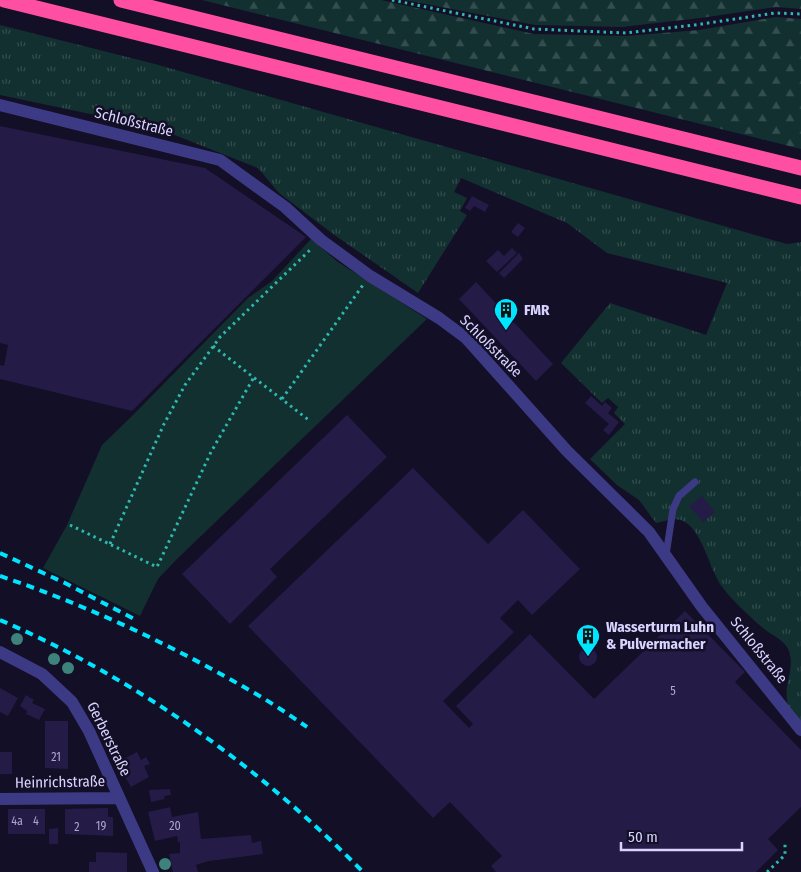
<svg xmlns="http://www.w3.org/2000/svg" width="801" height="872" viewBox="0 0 801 872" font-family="'Fira Sans Condensed',sans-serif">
  <defs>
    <pattern id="grass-tufts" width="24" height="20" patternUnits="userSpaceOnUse" patternTransform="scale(1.25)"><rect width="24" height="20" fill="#12302f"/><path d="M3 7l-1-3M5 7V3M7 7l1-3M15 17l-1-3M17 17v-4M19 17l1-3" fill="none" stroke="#344d4e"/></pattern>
    <pattern id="forest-firs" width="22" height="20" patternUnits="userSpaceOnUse" patternTransform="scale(1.25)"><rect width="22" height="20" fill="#12302f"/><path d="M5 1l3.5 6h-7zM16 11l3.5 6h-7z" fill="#344d4e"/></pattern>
  </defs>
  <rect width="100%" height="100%" fill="#130f26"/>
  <path fill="url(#grass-tufts)" d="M 0,25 L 155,64 L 787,244 L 801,242 L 801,726 C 795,718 788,710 787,700 C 784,682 797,664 787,647 C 782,639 770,634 763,628 C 751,618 732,600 723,588 C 709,570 704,534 685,522 C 677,516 665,521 656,523 L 639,500 L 617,485 L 590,459 L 625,424 L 614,413 L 618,407 L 608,398 L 602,403 L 561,363 L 610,303 L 706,335 L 727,283 L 607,253 L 567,223 L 461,178 L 454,192 L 467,198 L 460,211 L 467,215 L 418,293 L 333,234 L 279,193 L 258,168 L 157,128 L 0,95 Z"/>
  <path fill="url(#forest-firs)" d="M 202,0 L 381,0 L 534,34 L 626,36 L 699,30 L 776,17 L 801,19 L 801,149 Z
    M 405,0 L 801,0 L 801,9 L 776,7 L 700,18 L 622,27 L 535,25 Z"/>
  <path fill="#12302f" d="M 311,239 L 338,262 L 427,319 L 176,560 L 158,579 L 140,616 L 43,568 L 67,525 L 102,445 L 133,415 L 248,298 L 272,281 Z"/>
  <path fill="#241b47" d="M 0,126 L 205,168 L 306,237 L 132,411 L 0,379 L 0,365 L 4,366 L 8,345 L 0,343 Z
    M 472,196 L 489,205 L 485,212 L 474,206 L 470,211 L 465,208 Z
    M 518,223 L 525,228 L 518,237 L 511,232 Z
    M 512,248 L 517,253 L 497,272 L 486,261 L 498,250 L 504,256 Z
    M 519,253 L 523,259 L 504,278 L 499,273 Z
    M 476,282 L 553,364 L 536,381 L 459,299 Z
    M 591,396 L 602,406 L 605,402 L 612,408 L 608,413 L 619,422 L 609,435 L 603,430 L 609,424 L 585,403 Z
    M 347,415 L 387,457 L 270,569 L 277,577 L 230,624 L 182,574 Z
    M 413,468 L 488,544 L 523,510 L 580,569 L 532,615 L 518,600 L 500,618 L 514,632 L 443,701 L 469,728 L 473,724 L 456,706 L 530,634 L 594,699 L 685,611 L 745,672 L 735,682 L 801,750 L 801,807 L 768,839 L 778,850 L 756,872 L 496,872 L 491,866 L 502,856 L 450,802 L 433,818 L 248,626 Z
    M 702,496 L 715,512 L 703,522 L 689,506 Z
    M579 657a9 9 0 1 1 18 0a9 9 0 1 1-18 0Z
    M 0,688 L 18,698 L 8,716 L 0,712 Z
    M 26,695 L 34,700 L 32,703 L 45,709 L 39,720 L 26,714 L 27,711 L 20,706 Z
    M 45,721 L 68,721 L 68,769 L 45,768 Z
    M 0,752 L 12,752 L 12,774 L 0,774 Z
    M 137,752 L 141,760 L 146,757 L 150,764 L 144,766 L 149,777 L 131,787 L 121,770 L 122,769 L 118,762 Z
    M 170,789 L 171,795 L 164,796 L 165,799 L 151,802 L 149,790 Z
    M 170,807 L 172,817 L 198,812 L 201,839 L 251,835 L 252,843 L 261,841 L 263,854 L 209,861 L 196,865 L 198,872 L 173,872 L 169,854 L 180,853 L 180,842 L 178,842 L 177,836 L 155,841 L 148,812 Z
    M 108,808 L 108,817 L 113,817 L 113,836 L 65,834 L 65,809 Z
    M 8,809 L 45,809 L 45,834 L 8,834 Z
    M 58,828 L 58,844 L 49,844 L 49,829 Z
    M 96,852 L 127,853 L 127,872 L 89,872 L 89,862 L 96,862 Z"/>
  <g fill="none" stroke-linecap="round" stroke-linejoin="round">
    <path stroke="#2fb8b0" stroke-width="3" stroke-dasharray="2.5 4" stroke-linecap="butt" d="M 392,0 L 534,29 L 626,33 L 695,25 L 775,13 L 801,14
      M 213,346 L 310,421
      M 282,399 L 363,285
      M 70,525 L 157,567 L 211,452 L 254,377
      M 110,544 L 164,424 L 185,385 L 220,337 L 311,249
      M 767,872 L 785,855 L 785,841"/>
    <path stroke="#3d3a85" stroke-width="7" d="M 666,555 L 673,509 L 679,496 L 695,482"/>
    <path stroke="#3d3a85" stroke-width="12" d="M 0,105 L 220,160 L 285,207 L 321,240 L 370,276 L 439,318 L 466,338 L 567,451 L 649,532 L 702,607 L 801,730
      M 0,652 L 42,674 L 72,702 L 89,731 L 153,872
      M 0,799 L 119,798"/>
    <path stroke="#ff4fa3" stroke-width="15" d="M 4,0 L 801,197
      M 121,0 L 801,168"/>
    <path stroke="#00e5ff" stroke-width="4" stroke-dasharray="8 6" stroke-linecap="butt" d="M 0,553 L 65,583 L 138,621
      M 0,576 C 86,605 170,644 249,690 C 269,701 288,714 307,727
      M 0,620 C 135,678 260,767 363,872"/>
  </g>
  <g fill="#3d827b">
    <circle cx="17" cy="639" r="6"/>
    <circle cx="54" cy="659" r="6"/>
    <circle cx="68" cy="668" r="6"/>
    <circle cx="165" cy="864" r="6"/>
  </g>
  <defs>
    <g id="building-pin" transform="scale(1.25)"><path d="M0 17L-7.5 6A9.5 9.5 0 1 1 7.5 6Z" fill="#00e5ff" stroke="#130f26"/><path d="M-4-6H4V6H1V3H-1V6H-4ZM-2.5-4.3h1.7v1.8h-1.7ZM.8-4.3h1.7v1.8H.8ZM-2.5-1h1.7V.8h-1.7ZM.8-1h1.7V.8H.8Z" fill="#111"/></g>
  </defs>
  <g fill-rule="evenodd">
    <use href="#building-pin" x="506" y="310"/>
    <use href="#building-pin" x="588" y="636"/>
  </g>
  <g text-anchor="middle" stroke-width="5" stroke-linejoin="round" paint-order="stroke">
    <g font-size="12" fill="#aca6d1">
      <text x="673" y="695">5</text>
      <text x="56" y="761">21</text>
      <text x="17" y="825">4a</text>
      <text x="36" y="825">4</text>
      <text x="101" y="830">19</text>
      <text x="175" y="830">20</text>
      <text x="77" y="831">2</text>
    </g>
    <g font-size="15" fill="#d9d4ff" stroke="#130f26">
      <text transform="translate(134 122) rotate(14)" y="5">Schloßstraße</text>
      <text transform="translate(491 346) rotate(45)" y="5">Schloßstraße</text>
      <text transform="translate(759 650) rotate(51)" y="5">Schloßstraße</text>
      <text transform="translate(109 739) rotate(64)" y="5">Gerberstraße</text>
      <text transform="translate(60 782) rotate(-1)" y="5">Heinrichstraße</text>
    </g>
    <g font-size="15" font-weight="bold" fill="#d9d4ff" stroke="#130f26" text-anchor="start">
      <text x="524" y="315">FMR</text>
      <text x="606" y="632">Wasserturm Luhn<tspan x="606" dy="17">&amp; Pulvermacher</tspan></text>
    </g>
  </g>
  <path d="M621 842v8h121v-8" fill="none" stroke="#d9d4ff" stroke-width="2.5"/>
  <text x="628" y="842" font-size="15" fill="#d9d4ff" stroke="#130f26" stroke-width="4" paint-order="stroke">50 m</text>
</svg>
